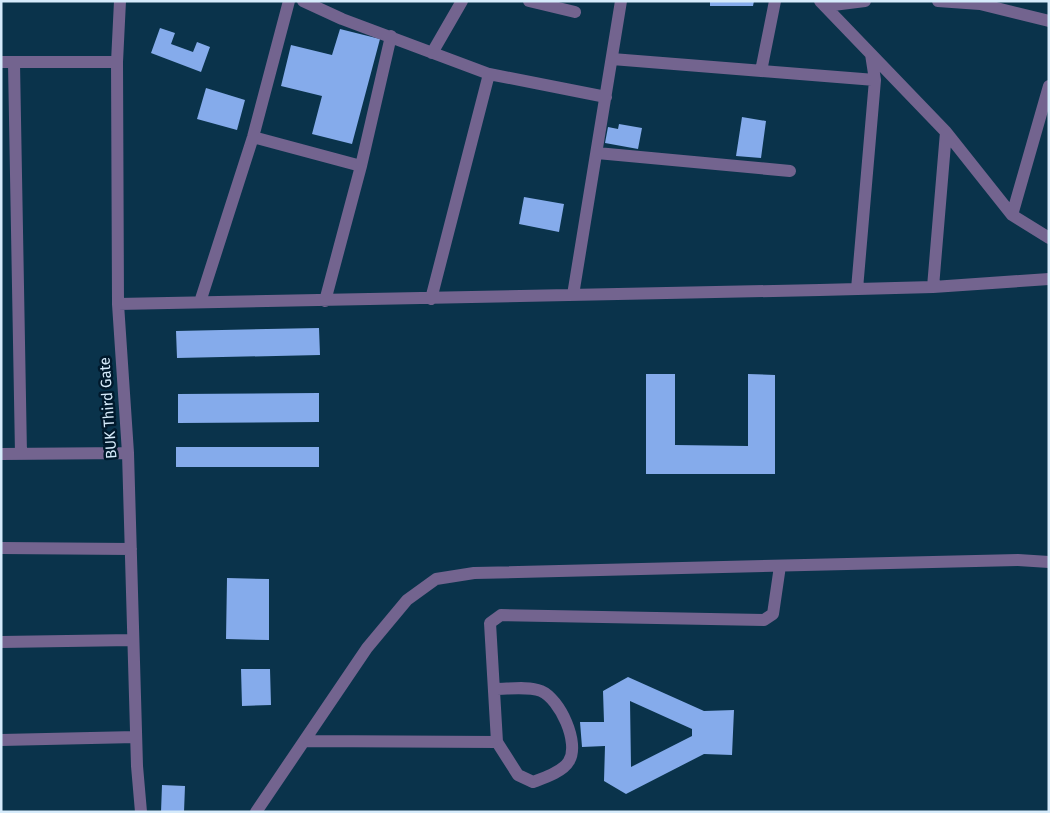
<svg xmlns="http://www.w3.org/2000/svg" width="1050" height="813" viewBox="0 0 1050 813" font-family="'Fira Sans',sans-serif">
  <rect width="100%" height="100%" fill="#0a334b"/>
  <path fill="#85abeb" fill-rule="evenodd" d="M 710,1 L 754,1 L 753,6 L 710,6 Z
    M 160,28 L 175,33 L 171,44 L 193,52 L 197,42 L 210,47 L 201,72 L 151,53 Z
    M 340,29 L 380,39 L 352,144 L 312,134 L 322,96 L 281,86 L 291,45 L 332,55 Z
    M 206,88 L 245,100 L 237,130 L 197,119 Z
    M 742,117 L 766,121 L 761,158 L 736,156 Z
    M 619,124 L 642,128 L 638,149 L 605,143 L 608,127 L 618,129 Z
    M 524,197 L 564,204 L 559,232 L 519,224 Z
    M 319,328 L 320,355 L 177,358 L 176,331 Z
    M 646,374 L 675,374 L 675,445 L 748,446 L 748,374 L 775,375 L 775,474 L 646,474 Z
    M 319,393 L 319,422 L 178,423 L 178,394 Z
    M 176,447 L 319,447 L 319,467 L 176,467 Z
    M 227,578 L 269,579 L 269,640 L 226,639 Z
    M 241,669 L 270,669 L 271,705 L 242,706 Z
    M 628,677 L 704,711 L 734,710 L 732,755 L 704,754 L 626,794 L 604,781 L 605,746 L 582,747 L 580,722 L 604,722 L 603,691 ZM 630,701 L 692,729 L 692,736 L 631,767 Z
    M 162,785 L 185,786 L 184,812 L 161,812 Z"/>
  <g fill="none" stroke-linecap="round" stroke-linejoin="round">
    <path stroke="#73648f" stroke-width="12" d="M 120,1 L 117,62 L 118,304 L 128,453 L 137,766 L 141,812
      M 303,1 L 342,19 L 489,74 L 606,97
      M 529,1 L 575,12
      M 820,1 L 946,132 L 1012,215 L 1049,238
      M 938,1 L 980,4 L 1049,21
      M 825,6 L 865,1
      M 432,53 L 462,1
      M 612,59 L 875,80
      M 1,62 L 117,62
      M 14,63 L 21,454
      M 761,71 L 775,1
      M 253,137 L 361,166
      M 597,153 L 790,171
      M 1012,215 L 1049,86
      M 933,287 L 946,132
      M 857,289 L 875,80 L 871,54
      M 573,295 L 621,1
      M 431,299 L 489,74
      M 325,301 L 361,166 L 391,36
      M 200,302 L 253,137 L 289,1
      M 118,304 L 820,290 L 933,287 L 1049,279
      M 1,454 L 128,453
      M 1,548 L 131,549
      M 1,642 L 133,640
      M 495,689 C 509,689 528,686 541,691 C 560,699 580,743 569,761 C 563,772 544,778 533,782 L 518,775 L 497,742
      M 1,740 L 136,737
      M 304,741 L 497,742 L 490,623 L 501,615 L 764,620 L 773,614 L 780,566
      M 256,812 L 367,648 L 407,600 L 436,579 L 474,573 L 1018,560 L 1049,562"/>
  </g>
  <g text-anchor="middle" stroke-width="5" stroke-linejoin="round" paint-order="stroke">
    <g font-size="15" fill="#d6ebfb" stroke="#00192c">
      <text transform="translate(108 408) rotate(-94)" y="5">BUK Third Gate</text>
    </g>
  </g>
  <rect width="1050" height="813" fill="none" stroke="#d6ebfb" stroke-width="5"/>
</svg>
